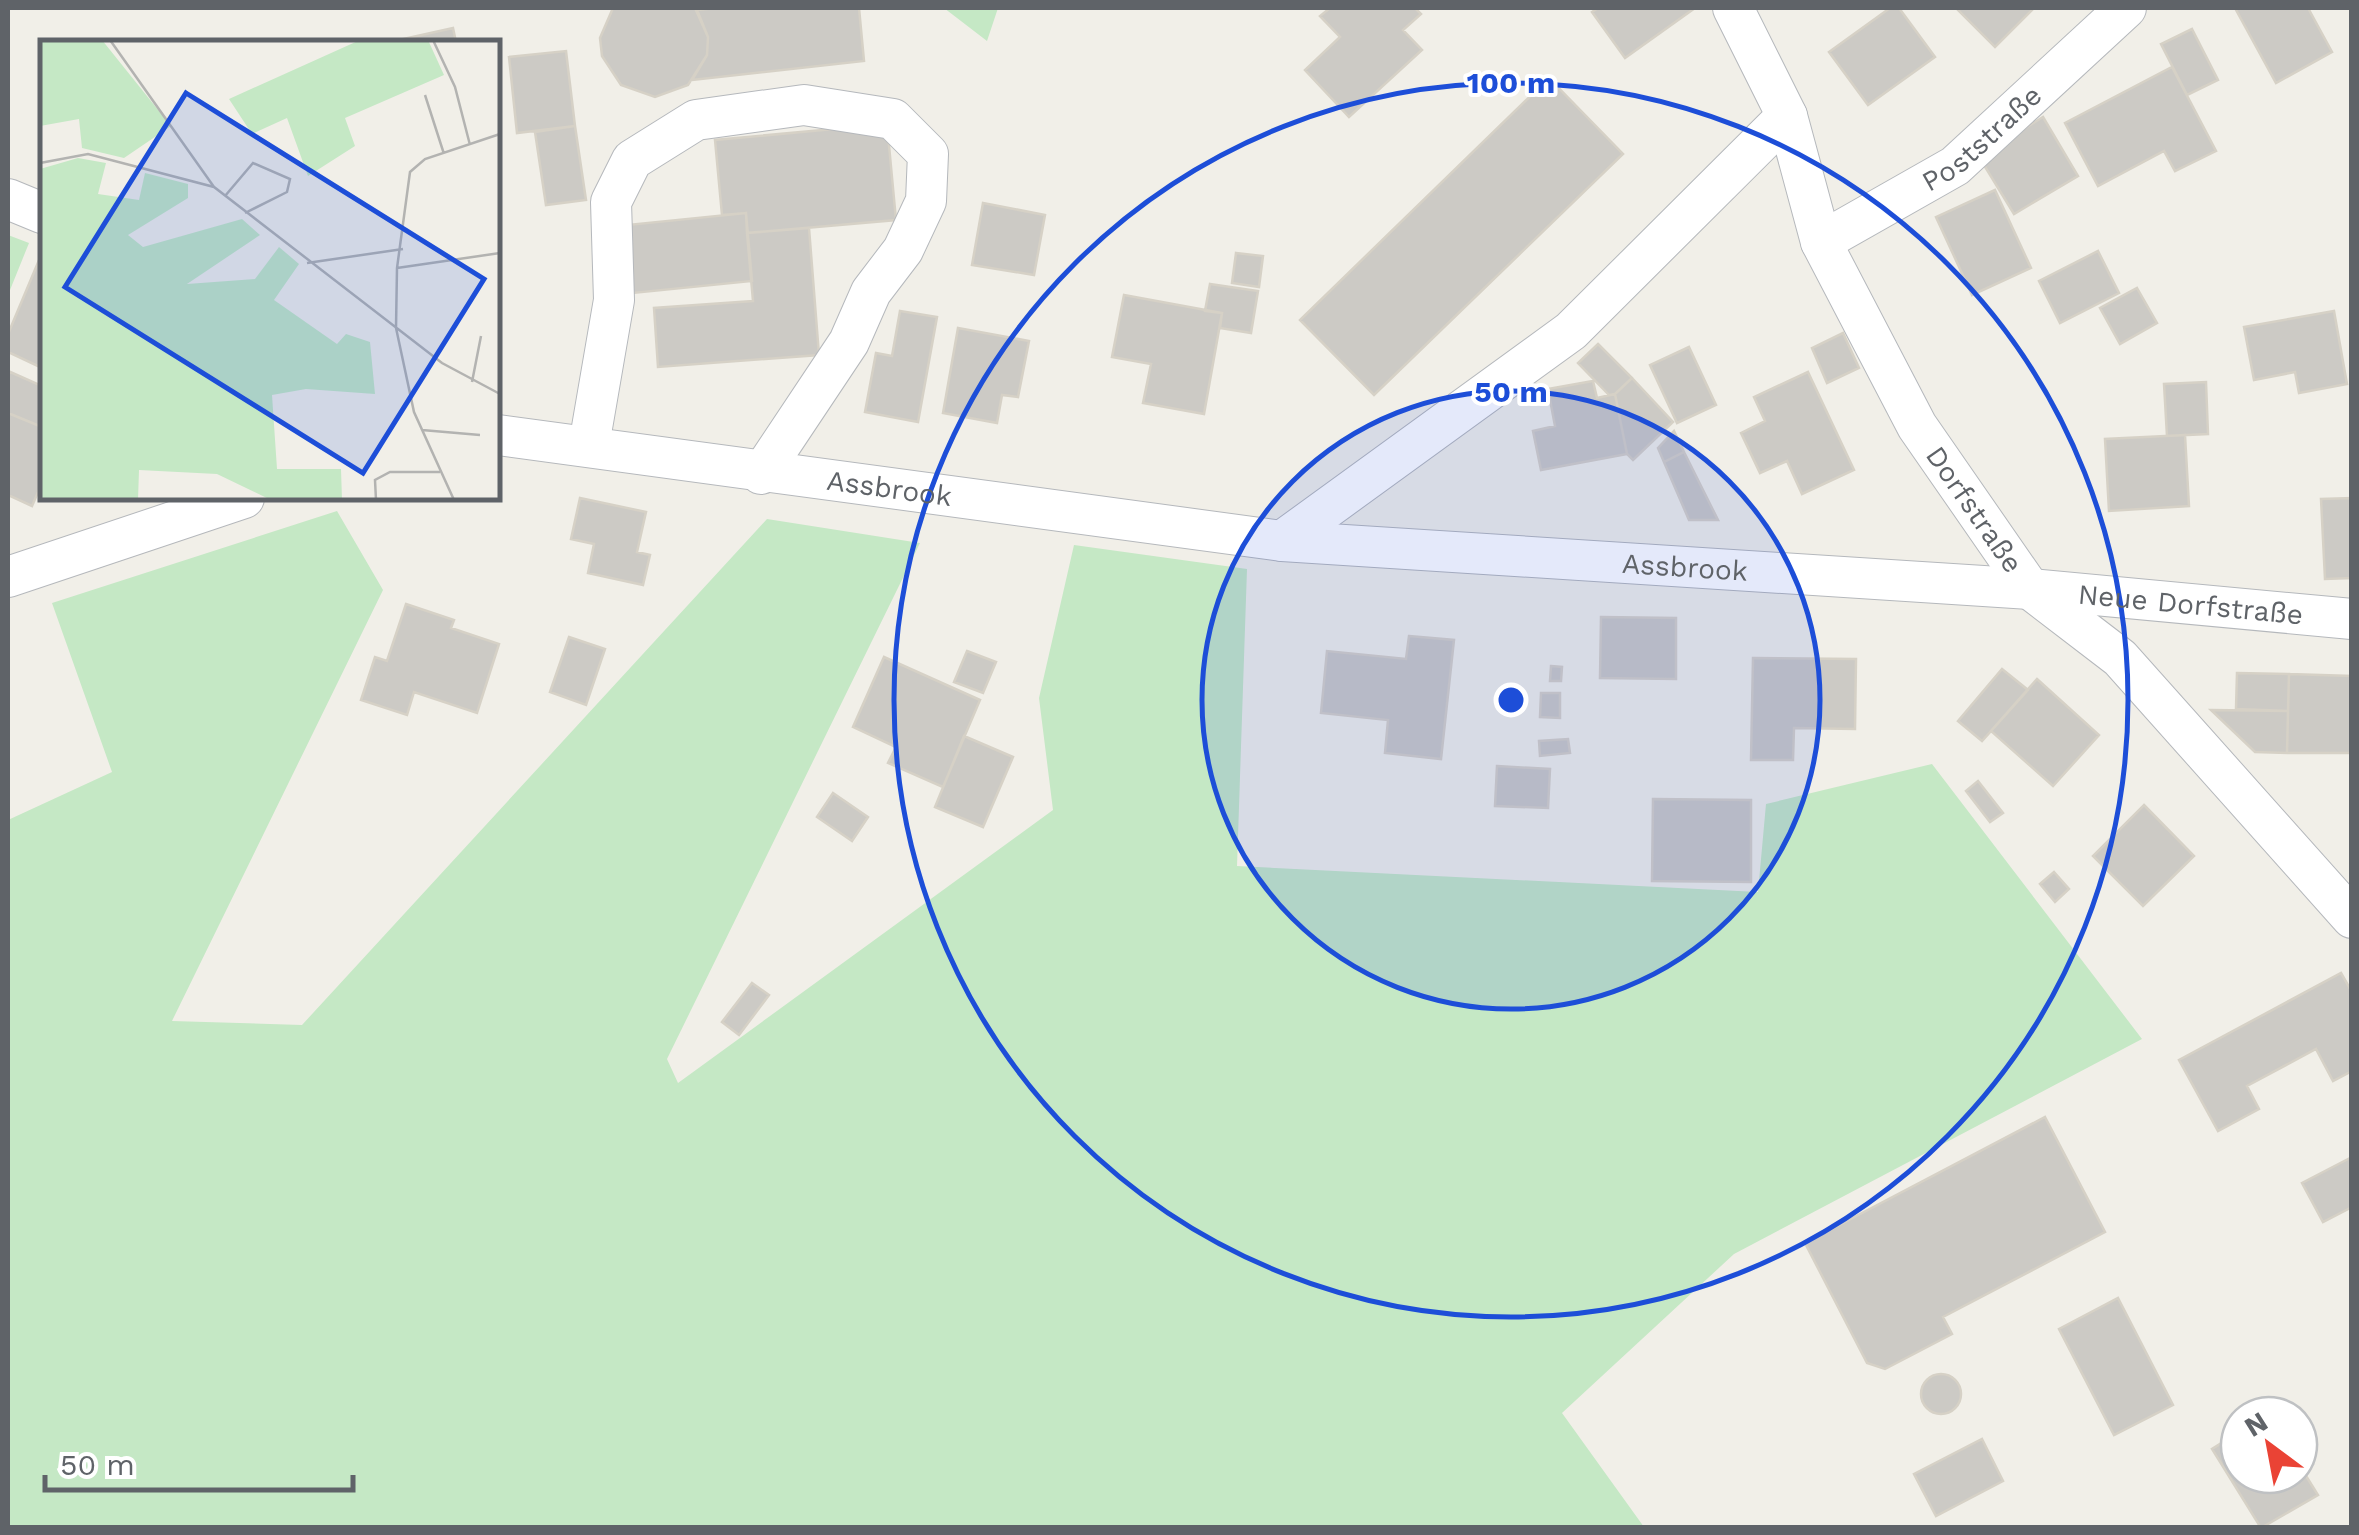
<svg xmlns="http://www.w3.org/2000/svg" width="2359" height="1535" viewBox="0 0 2359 1535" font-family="'Work Sans',sans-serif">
  <rect width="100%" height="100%" fill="#f1efe8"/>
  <path fill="#c5e8c5" d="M 944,8 L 998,8 L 987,41 Z
    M 8,235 L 29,243 L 8,295 Z
    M 337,511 L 383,590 L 172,1021 L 302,1025 L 767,519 L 920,543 L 667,1059 L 678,1083 L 1053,810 L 1039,698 L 1074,545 L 1247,569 L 1237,866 L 1758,892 L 1766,804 L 1932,764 L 2142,1039 L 1734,1254 L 1562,1413 L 1644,1527 L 8,1527 L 8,820 L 112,772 L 52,603 Z"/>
  <path fill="#cccac5" stroke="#d6d1c6" stroke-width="2.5" d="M 613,8 L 695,8 L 708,37 L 707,55 L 688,85 L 655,97 L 621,85 L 602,56 L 600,38 Z
    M 715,8 L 859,8 L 864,61 L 692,80 L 707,55 L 708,37 L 697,10 Z
    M 1330,8 L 1415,8 L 1421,14 L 1403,30 L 1422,50 L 1349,117 L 1305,70 L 1340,37 L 1320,16 Z
    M 1598,8 L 1695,8 L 1625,58 L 1592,12 Z
    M 1890,8 L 1899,8 L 1935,57 L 1868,105 L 1829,52 Z
    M 1956,8 L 2034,8 L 1995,47 Z
    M 2235,8 L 2308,8 L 2332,52 L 2276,83 Z
    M 453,28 L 456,42 L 390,42 Z
    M 2192,29 L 2218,80 L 2187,95 L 2161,44 Z
    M 566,51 L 575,126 L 517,133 L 509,57 Z
    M 2172,67 L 2216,151 L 2175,171 L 2164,151 L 2098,186 L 2065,123 Z
    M 1549,78 L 1623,154 L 1374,395 L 1300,320 Z
    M 2043,117 L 2078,176 L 2014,214 L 1979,157 Z
    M 887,124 L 896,220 L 747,233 L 746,213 L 722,215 L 715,140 Z
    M 575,126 L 586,200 L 546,205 L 535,132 Z
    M 1995,190 L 2031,268 L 1972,295 L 1936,217 Z
    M 983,203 L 1045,215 L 1034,275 L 972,265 Z
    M 746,213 L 752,281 L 633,293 L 627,225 Z
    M 809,228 L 819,355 L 658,367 L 654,308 L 753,301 L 747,233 Z
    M 2098,251 L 2119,293 L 2060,323 L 2039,281 Z
    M 42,253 L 42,368 L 8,352 L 8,334 Z
    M 1236,253 L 1263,256 L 1259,287 L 1232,283 Z
    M 1210,284 L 1258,291 L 1251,333 L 1220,328 L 1222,313 L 1205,311 Z
    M 2137,288 L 2157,323 L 2120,344 L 2100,308 Z
    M 1124,295 L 1222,313 L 1204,414 L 1143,403 L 1151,364 L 1112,357 Z
    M 900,311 L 937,317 L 918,422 L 865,412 L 876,353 L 892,356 Z
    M 2334,311 L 2347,384 L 2299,393 L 2295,372 L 2254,380 L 2244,327 Z
    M 958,328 L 1029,341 L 1018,397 L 1002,395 L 997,423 L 943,413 Z
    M 1843,333 L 1859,368 L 1827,383 L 1812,348 Z
    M 1598,344 L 1632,378 L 1615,394 L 1609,395 L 1578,363 Z
    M 1689,347 L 1716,405 L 1677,423 L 1650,365 Z
    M 8,371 L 42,386 L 42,427 L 8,413 Z
    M 1808,372 L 1854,470 L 1802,494 L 1787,461 L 1760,473 L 1741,433 L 1765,421 L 1754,397 Z
    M 1632,378 L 1673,422 L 1633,460 L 1627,454 L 1615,394 Z
    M 1593,381 L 1597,398 L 1615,394 L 1627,454 L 1541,470 L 1533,431 L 1555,426 L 1548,389 Z
    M 2206,382 L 2208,434 L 2167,436 L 2164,384 Z
    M 8,413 L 42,427 L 42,483 L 32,506 L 8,495 Z
    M 1674,431 L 1684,452 L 1664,462 L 1658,448 Z
    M 2185,435 L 2189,506 L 2109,511 L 2105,439 Z
    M 1684,452 L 1718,520 L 1689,520 L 1664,462 Z
    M 580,498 L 646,512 L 637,552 L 650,555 L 643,585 L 588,573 L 594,544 L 571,539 Z
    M 2352,498 L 2352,578 L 2325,579 L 2321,499 Z
    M 406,604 L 454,620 L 451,628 L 499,644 L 477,713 L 414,692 L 407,715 L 361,700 L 375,657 L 387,661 Z
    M 1601,617 L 1676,618 L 1676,679 L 1600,678 Z
    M 1409,636 L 1454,640 L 1441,759 L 1385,753 L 1388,720 L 1321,713 L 1327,651 L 1406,659 Z
    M 569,637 L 605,649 L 586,705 L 550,692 Z
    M 967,651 L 996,662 L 983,693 L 954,682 Z
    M 884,657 L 980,700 L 943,787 L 888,763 L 896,747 L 853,727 Z
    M 1753,658 L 1856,659 L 1855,729 L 1794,728 L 1793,760 L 1751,760 Z
    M 1551,666 L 1562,667 L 1561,681 L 1550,681 Z
    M 2002,669 L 2028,690 L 1982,741 L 1958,721 Z
    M 2237,673 L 2289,674 L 2288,711 L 2236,709 Z
    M 2289,674 L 2352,676 L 2352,753 L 2287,753 Z
    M 2037,679 L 2099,735 L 2053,786 L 1991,731 Z
    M 1541,693 L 1560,693 L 1560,718 L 1540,717 Z
    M 2211,710 L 2288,711 L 2287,753 L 2255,752 Z
    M 964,736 L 1013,757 L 983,827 L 935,807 Z
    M 1568,739 L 1570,753 L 1540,756 L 1539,741 Z
    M 1497,766 L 1550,769 L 1548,808 L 1495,806 Z
    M 1978,781 L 2003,813 L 1990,822 L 1966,791 Z
    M 833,793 L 868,817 L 852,841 L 817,817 Z
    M 1653,799 L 1751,800 L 1751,882 L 1652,881 Z
    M 2144,805 L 2194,856 L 2143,906 L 2093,856 Z
    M 2054,872 L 2069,889 L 2055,902 L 2040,884 Z
    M 2341,973 L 2352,992 L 2352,1071 L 2333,1081 L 2316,1049 L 2247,1086 L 2259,1109 L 2218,1131 L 2179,1060 Z
    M 752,983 L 769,995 L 739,1035 L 722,1022 Z
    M 2045,1117 L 2105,1232 L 1943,1317 L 1952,1334 L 1885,1369 L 1867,1363 L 1805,1243 Z
    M 2352,1157 L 2352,1207 L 2323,1222 L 2302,1183 Z
    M 2118,1298 L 2173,1405 L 2114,1435 L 2059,1329 Z
    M1921 1394a20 20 0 1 1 40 0a20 20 0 1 1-40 0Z
    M 2239,1432 L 2239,1475 L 2299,1475 L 2299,1441 L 2313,1464 L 2303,1471 L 2318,1495 L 2261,1528 L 2212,1449 Z
    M 1982,1439 L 2003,1481 L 1936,1516 L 1914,1474 Z"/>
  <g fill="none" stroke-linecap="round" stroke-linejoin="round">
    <g stroke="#b5b8bc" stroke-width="42">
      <g id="minor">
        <path id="s1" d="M 1733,8 L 1787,116 L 1821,242 L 1917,426 L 2030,589 L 2120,658 L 2352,918"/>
        <path d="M 8,199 L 42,213"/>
        <path id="s2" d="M 1821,242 L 1955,166 L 2126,8"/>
        <path id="s3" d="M 498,435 L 1282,541 L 2030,589 L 2352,619"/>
        <path d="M 589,445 L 614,300 L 611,202 L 632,160 L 696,120 L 804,105 L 893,119 L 928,154 L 926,201 L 903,250 L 871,292 L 849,342 L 761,474"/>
        <path d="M 1282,541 L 1571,331 L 1787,116"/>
        <path d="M 8,577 L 244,498"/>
      </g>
    </g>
    <use href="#minor" stroke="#fff" stroke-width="40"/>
  </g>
  <circle cx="1511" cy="700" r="309" fill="#1d4ed8" fill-opacity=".12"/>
  <g fill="none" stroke="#1d4ed8" stroke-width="5">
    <circle cx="1511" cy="700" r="309"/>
    <circle cx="1511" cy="700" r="617"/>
  </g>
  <g text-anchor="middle" stroke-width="8" stroke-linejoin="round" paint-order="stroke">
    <g font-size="28" fill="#5f6368" stroke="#fff">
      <text dy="10" stroke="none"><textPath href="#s2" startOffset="192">Poststraße</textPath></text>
      <text dy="10" stroke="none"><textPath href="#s3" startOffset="395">Assbrook</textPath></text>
      <text dy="10" stroke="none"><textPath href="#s1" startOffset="560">Dorfstraße</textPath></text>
      <text dy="10" stroke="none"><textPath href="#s3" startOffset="1195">Assbrook</textPath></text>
      <text dy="10" stroke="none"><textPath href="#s3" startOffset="1702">Neue Dorfstraße</textPath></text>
    </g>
  </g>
  <g transform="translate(40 40)">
    <rect width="460" height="460" fill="#f1efe8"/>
    <path d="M 0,0 L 62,0 L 131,86 L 84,118 L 42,108 L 39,79 L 0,86 ZM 320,0 L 388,0 L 404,35 L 305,78 L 315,106 L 268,136 L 247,78 L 212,94 L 189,59 ZM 38,118 L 66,123 L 58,154 L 99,160 L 105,133 L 148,144 L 148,158 L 88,195 L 103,207 L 202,179 L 220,195 L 147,244 L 215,239 L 239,207 L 259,224 L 234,260 L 297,304 L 306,294 L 330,302 L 335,354 L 266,349 L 232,355 L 237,429 L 301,429 L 302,460 L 231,460 L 177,434 L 99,430 L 98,460 L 0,460 L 0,129 Z" fill="#c5e8c5"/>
    <path fill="none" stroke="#b3b3b1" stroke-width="2.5" d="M 70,0 L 174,147M 393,0 L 415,47 L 430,105M 385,55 L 404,114M 0,123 L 48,114 L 174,147 L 402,323 L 460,354M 185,156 L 213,123 L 250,139 L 247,152 L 205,173M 267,223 L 363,209M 357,228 L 460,213M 432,342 L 441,296M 382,390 L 440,395M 336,460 L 335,440 L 350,432 L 400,432M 414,460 L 374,372 L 356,288 L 357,228 L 370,132 L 385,119 L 460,94"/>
    <path fill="#1d4ed8" fill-opacity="0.15" stroke="#1d4ed8" stroke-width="5" d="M 146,53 L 444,239 L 323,433 L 25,247 Z"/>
    <rect width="460" height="460" fill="none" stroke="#5f6368" stroke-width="5"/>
  </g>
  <circle cx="1511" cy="700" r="15" fill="#1d4ed8" stroke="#fff" stroke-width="5"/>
  <g font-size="30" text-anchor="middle" font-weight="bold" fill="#1d4ed8" stroke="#fff" stroke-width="8" stroke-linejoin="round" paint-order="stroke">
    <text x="1511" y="93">100 m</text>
    <text x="1511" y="402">50 m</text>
  </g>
  <rect width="2359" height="1535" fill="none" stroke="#5f6368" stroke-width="20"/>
  <g transform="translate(2269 1445) rotate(328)"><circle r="48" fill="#ffffff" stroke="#bfc1c3" stroke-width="2.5"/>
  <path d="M0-8L18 38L0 25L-18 38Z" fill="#ea4335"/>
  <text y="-15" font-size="28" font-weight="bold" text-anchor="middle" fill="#5f6368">N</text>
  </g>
  <path d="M45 1475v15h308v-15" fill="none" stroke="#5f6368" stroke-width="5"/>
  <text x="60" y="1475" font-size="30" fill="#5f6368" stroke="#ffffff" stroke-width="8" paint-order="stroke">50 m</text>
</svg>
